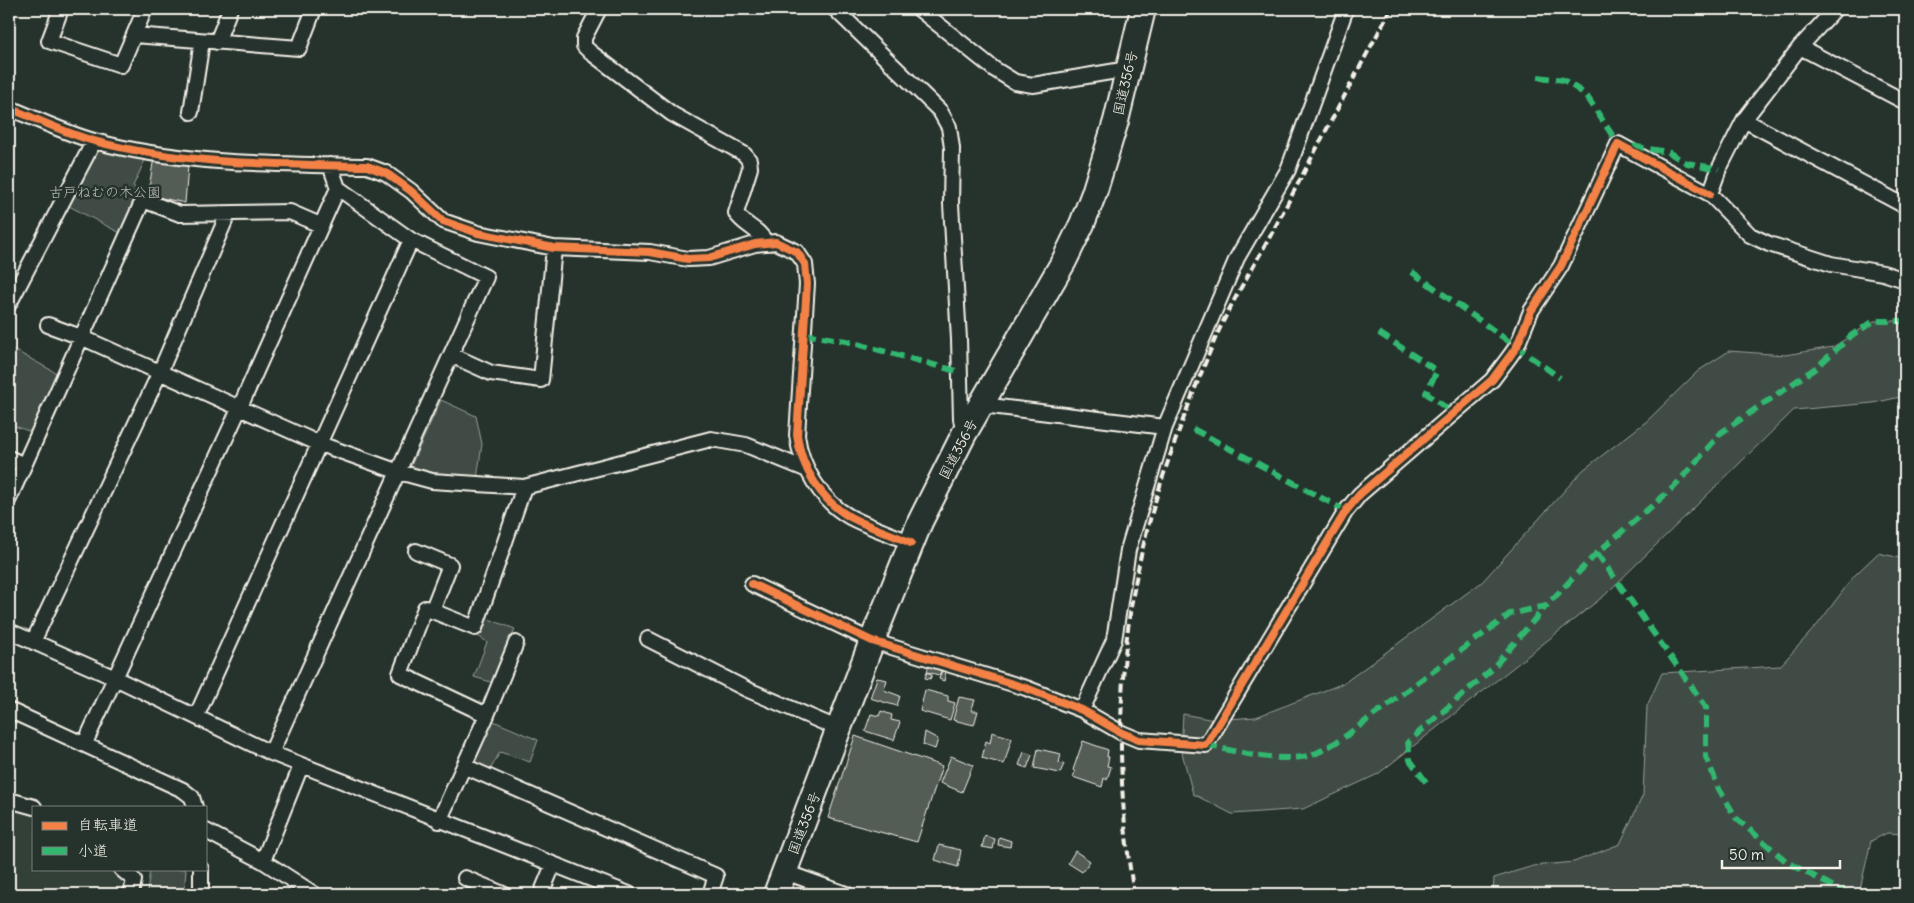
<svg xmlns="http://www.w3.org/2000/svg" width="1914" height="903" viewBox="0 0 1914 903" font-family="Delius,'Klee One',sans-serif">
  <rect width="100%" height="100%" fill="#26332d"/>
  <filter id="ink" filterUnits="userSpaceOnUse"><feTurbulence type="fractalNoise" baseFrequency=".02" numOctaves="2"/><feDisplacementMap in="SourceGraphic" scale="10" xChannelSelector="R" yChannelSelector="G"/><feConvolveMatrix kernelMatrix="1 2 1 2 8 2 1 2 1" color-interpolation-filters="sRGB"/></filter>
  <g filter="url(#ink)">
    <path fill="#333f39" d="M 9,806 L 22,809 L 34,816 L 34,869 L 112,869 L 127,883 L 125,894 L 9,894 Z"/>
    <path fill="#414b45" stroke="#9a9e96" d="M 96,144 L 145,160 L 133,186 L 144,194 L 122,234 L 67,205 Z
      M 1874,321 L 1905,321 L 1905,396 L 1873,403 L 1794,410 L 1605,595 L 1378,774 L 1303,809 L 1232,814 L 1193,794 L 1181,749 L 1183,714 L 1214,720 L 1256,717 L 1344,683 L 1482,582 L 1583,470 L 1647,421 L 1698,371 L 1729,351 L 1785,355 L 1833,347 Z
      M 9,347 L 60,375 L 34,433 L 9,424 Z
      M 441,400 L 476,416 L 482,444 L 477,479 L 457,479 L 409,470 Z
      M 1878,553 L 1905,559 L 1905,834 L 1887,833 L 1871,841 L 1859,894 L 1493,894 L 1494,878 L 1533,866 L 1574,862 L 1620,844 L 1643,795 L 1647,706 L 1662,673 L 1780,666 L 1818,624 L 1854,576 Z
      M 486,618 L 515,629 L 494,683 L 474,677 L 487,642 L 478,636 Z
      M 491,720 L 538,740 L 530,762 L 500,752 L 489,772 L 470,765 Z
      M 150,869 L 186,869 L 184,894 L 147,894 Z"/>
    <path fill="#525c55" stroke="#f4f1e8" d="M 154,157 L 188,166 L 185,203 L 148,195 Z
      M 929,665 L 942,670 L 939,675 L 927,672 Z
      M 942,670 L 946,671 L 944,681 L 939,679 Z
      M 927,672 L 932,675 L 930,679 L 925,678 Z
      M 877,678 L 887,680 L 884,690 L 900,696 L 897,706 L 870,698 Z
      M 925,690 L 948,696 L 948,701 L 955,703 L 950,720 L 920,711 Z
      M 959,697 L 975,700 L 971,711 L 978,711 L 974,725 L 953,720 Z
      M 881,711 L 892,715 L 891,720 L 900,722 L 894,740 L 865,731 L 871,714 L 879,716 Z
      M 925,732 L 938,739 L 935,749 L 923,745 Z
      M 992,732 L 1012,738 L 1004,764 L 982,758 L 986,741 L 990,743 Z
      M 855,736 L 942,766 L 917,842 L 828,818 Z
      M 1083,741 L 1108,750 L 1107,757 L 1109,757 L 1107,766 L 1111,767 L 1107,780 L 1104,778 L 1102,787 L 1073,777 L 1075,772 L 1073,770 Z
      M 1038,749 L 1061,754 L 1059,763 L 1064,764 L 1060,773 L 1034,768 Z
      M 1024,752 L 1032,755 L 1027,768 L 1019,765 Z
      M 951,756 L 973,765 L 962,792 L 940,783 Z
      M 985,836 L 995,839 L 993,849 L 982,847 Z
      M 999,837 L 1011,841 L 1010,847 L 998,845 Z
      M 939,845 L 961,850 L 958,867 L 935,860 Z
      M 1075,851 L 1090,861 L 1082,872 L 1068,863 Z
      M 811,888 L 826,894 L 809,894 Z"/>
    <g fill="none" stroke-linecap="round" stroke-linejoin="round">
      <g stroke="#f4f1e8" stroke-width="18">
        <path id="street" d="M 61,9 L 49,41 L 121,65 L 145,9
          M 599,9 L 584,38 L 584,46 L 590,52 L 672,114 L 744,154 L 749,160 L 750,168 L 736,213 C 744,226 760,229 766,243
          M 835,9 L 940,111 L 949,127 L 952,148 L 951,204 L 959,339 L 961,419 L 964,433
          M 919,9 L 994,69 L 1015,82 L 1033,85 L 1128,69
          M 134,35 L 299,48 L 314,9
          M 217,42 L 230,9
          M 1800,47 L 1905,102
          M 9,108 C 37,119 65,133 94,141 C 183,165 276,164 367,166 L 386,173 L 411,191 L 443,221 L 478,233 L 554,248 L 650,252 L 688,259 L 709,258 L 755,244 L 776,242 L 797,252 L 805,264 L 807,284 L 797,435 C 801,467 821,501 850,517 C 869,527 891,534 911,543
          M 191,112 L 202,41
          M 1744,120 L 1800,47 L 1835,9
          M 1905,206 L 1744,120 L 1719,169 L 1710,194 L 1750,235 L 1769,244 L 1831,264 L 1883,273 L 1905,280
          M 9,304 L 94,141
          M 48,325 L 81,337 L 320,444 L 399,472 L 432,481 L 524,487
          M 451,355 L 491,373 L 541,380 L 554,248
          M 982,405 L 1165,427 L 1237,258 L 1288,170 L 1346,9
          M 9,458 L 24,465
          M 9,499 L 143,200 L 180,214 L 290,212 L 320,225
          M 416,551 L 450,565 L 432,611
          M 752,584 L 872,641 L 1026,688 L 1082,710 L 1122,733 L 1139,740 L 1206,745 L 1346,511 L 1360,494 L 1492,380 L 1510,356 L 1517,346 L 1531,311 L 1561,266 L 1618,144 L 1710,194
          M 9,631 L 115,678 L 271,753 L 629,894
          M 648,639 L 746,689 L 839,729
          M 33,642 L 160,372 L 228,214
          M 9,710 L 183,790 L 192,797 L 195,807
          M 1082,710 L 1114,640 L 1128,550 L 1165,427
          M 487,715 L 400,674 L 425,608 L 475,628 L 524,487 L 711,439 L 746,445 L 805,469
          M 196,717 L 411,240
          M 85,743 L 240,407 L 338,188 L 330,165
          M 271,753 L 486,277 L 411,240 L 338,188
          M 464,766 L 716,876 L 710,894
          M 9,800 L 34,807
          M 439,821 L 487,715 L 516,643
          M 206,831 L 263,861 L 314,894
          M 263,861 L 301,766
          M 121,869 L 134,880 L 131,894
          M 785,872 L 846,894
          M 465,878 L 503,894
          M 201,894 L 201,869
          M 541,894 L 553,865"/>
      </g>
      <g stroke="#f4f1e8" stroke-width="28">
        <path id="highway" d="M 776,894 L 872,641 L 920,522 L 964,434 L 1064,261 L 1082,224 L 1094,193 L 1116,121 L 1143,9"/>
      </g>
      <use href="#street" stroke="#26332d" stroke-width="14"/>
      <use href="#highway" stroke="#26332d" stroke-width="24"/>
      <path stroke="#f4f1e8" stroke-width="4" stroke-dasharray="8 4" stroke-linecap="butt" d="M 1134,894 C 1116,788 1116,674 1138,569 C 1154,492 1183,417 1213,344 C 1229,305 1253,268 1273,231 C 1312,157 1351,83 1391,9"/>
      <path stroke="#33b770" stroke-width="6" stroke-dasharray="12 6" stroke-linecap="butt" d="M 1538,77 L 1564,80 L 1586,95 L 1618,144 L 1668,152 L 1687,163 L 1719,169
        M 1412,272 L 1560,378
        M 1379,333 L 1437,371 L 1426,393 L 1453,413
        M 804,334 L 846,341 L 960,372
        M 1193,429 L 1346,511
        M 1597,553 L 1706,707 L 1706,757 L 1719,789 L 1736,818 L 1787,862 L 1847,894
        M 1206,745 C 1233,751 1284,764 1311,755 C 1321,752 1330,745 1339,741 L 1510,614 L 1546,606 L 1597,553 L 1674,487 L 1722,432 L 1817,367 L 1852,335 L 1874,321 L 1905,321
        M 1426,782 L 1410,760 L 1408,742 L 1492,669 L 1546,606"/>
      <g stroke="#26332d" stroke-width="11">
        <path id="cycleway" d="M 9,108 C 37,119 65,133 94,141 C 183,165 276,164 367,166 L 386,173 L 411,191 L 443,221 L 478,233 L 554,248 L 650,252 L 688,259 L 709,258 L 755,244 L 776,242 L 797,252 L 805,264 L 807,284 L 797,435 C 801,467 821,501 850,517 C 869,527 891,534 911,543
          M 752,584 L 872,641 L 1026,688 L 1082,710 L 1122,733 L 1139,740 L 1206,745 L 1346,511 L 1360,494 L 1492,380 L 1510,356 L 1517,346 L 1531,311 L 1561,266 L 1618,144 L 1710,194"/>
      </g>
      <use href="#cycleway" stroke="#f48246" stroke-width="8"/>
    </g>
  </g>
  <g text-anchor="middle" stroke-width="5" stroke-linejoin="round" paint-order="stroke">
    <g font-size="14" fill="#f4f1e8" stroke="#26332d">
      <text transform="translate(1125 83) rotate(-77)" y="5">国道356号</text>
      <text transform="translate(958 449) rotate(-62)" y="5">国道356号</text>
      <text transform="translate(804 823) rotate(-69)" y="5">国道356号</text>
    </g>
    <g font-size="14" fill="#bebfb7" stroke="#26332d">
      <text x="105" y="197">古戸ねむの木公園</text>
    </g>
  </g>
  <rect width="1914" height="903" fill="none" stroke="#26332d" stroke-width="30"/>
  <rect x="15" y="15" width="1884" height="873" fill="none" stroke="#f4f1e8" stroke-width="2" filter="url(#ink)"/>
  <rect x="32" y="806" width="175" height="65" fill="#26332d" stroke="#787f78"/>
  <rect x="42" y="822" width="25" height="8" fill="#f48246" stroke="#787f78"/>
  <text x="78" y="830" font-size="15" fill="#f4f1e8">自転車道</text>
  <rect x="42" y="847" width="25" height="8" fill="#33b770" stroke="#787f78"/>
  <text x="78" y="856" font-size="15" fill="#f4f1e8">小道</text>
  <path d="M1722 860v8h118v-8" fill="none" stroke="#f4f1e8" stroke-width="2.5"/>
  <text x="1729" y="860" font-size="15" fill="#f4f1e8" stroke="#26332d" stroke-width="4" paint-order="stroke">50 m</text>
</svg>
